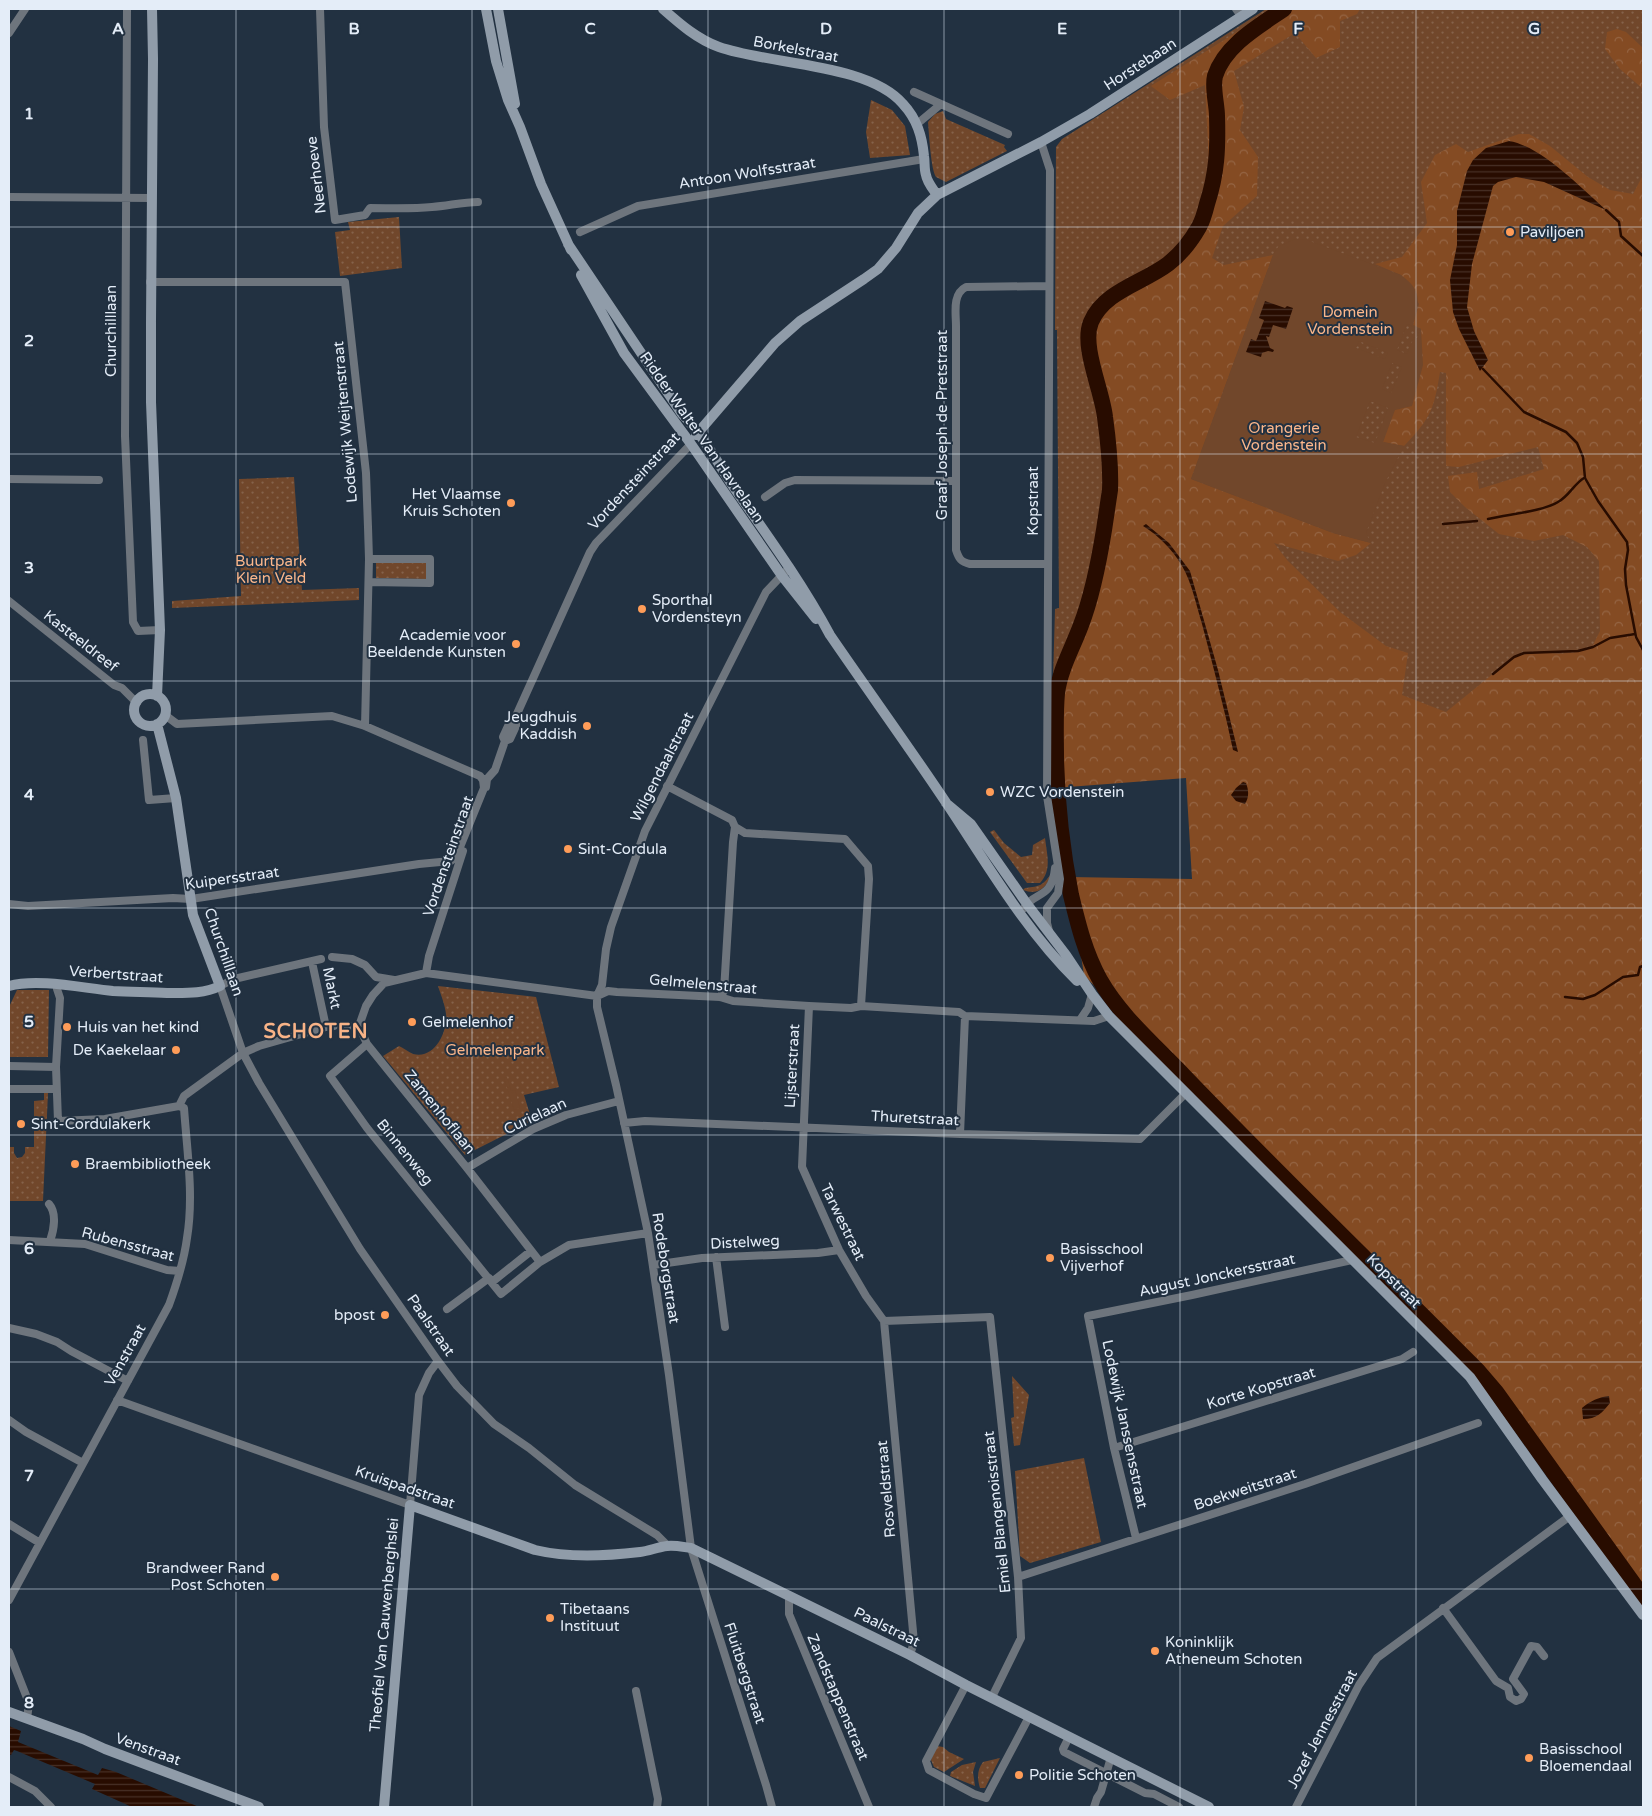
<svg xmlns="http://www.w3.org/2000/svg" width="1652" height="1816" viewBox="0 0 1652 1816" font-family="'Varela Round',sans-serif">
  <defs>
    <pattern id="grass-dots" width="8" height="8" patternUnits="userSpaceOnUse" patternTransform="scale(1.25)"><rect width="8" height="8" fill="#71472b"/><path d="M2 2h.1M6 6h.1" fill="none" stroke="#85624a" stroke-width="1.8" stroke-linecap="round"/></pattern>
    <pattern id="forest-crowns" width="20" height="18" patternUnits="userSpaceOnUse" patternTransform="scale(1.25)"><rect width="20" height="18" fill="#844b23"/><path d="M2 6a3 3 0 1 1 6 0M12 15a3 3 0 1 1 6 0" fill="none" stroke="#956544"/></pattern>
    <pattern id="water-rules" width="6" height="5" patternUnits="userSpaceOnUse" patternTransform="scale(1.25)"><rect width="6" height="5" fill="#280c00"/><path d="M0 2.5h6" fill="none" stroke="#473026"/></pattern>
  </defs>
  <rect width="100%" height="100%" fill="#223141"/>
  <path fill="url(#grass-dots)" d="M 1266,9 L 1643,9 L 1643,1562 L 1271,879 L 1258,789 L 1060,693 L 1056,715 L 1055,788 L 1050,787 L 1055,609 L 1059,608 L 1057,330 L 1055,330 L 1056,147 L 1062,139 Z
    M 871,100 L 892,110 L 905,126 L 910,155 L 870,158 L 866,132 Z
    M 943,111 L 946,119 L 1005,145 L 1004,147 L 1007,151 L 946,182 L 936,177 C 931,170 929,134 928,122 L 935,114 Z
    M 399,217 L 402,268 L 340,276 L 335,232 L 350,230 L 348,222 Z
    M 294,477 L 302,590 L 359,588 L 359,600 L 172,608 L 172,601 L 241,596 L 239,479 Z
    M 376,562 L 427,563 L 426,579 L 376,578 Z
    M 994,830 L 1004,843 L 1021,857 L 1032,855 L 1033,845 L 1045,838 C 1047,855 1052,870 1040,883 L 1027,883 L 990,832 Z
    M 1052,873 C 1047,887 1039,896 1023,890 L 1025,888 C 1041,886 1042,886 1052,873 Z
    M 438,986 L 536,997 L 559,1087 L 524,1095 L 532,1121 L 465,1155 L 383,1056 L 399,1046 C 403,1048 409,1052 413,1054 C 435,1060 448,1031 446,1014 C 445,1005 441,995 438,986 Z
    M 17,990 L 49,990 L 48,1057 L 9,1057 L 9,1007 Z
    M 44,1093 L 48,1093 L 43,1201 L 9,1201 L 9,1147 L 14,1147 L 14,1153 L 17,1158 L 22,1157 L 25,1153 L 25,1147 L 34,1147 L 34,1101 L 44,1100 Z
    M 1012,1376 L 1029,1395 L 1020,1445 L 1014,1446 L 1011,1418 L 1014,1417 Z
    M 1084,1458 L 1101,1542 L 1030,1563 L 1020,1556 L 1015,1471 Z
    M 937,1746 L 943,1747 L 949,1752 L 964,1759 L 944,1772 L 934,1767 L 931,1760 Z
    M 1000,1758 L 985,1788 L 980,1788 C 977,1778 977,1770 983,1762 Z
    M 976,1762 L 973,1772 L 975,1786 L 950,1776 L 951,1772 L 962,1765 Z"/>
  <path fill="url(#forest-crowns)" d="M 1273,9 L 1360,9 L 1357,14 L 1340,21 L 1340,47 L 1316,58 L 1295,33 L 1234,71 L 1244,107 L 1240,130 L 1258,157 L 1257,196 L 1223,226 L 1212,258 L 1224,265 L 1273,255 L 1191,479 L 1333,533 L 1371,543 L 1356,555 L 1338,561 L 1274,543 L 1287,560 L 1340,612 L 1386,646 L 1408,653 L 1402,695 L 1446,712 L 1515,656 L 1541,652 L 1559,654 L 1578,652 L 1592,647 L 1600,631 L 1599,561 L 1587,547 L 1563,535 L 1534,541 L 1499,534 L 1465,507 L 1450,492 L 1448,476 L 1477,472 L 1479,489 L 1544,469 L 1538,447 L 1459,467 L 1446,466 L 1446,373 L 1440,372 C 1434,409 1431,418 1404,446 L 1383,442 L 1421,329 L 1413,325 L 1419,304 L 1401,275 L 1375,264 L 1402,257 L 1427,223 L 1421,182 L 1435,155 L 1456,144 L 1468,152 L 1519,134 L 1529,134 L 1550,146 L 1588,177 L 1610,190 L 1633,194 L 1643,175 L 1643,1597 L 1494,1394 L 1425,1323 L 1232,1129 L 1084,975 L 1069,877 L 1192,879 L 1186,778 L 1055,788 L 1056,715 L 1065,659 L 1085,599 L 1099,530 L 1107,461 L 1099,398 L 1087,357 L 1087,324 L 1109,298 L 1154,274 L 1190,248 L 1211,206 L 1205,85 L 1170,100 L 1151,86 Z
    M 1617,29 L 1626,32 L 1643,48 L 1643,89 L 1620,69 L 1605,49 L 1607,32 Z"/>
  <path fill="#71472b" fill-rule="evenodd" d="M 1295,239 L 1307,240 L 1401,275 C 1423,291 1419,302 1413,325 L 1421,329 L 1423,365 L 1412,406 L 1395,410 L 1383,442 L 1404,446 L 1385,483 L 1366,533 L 1371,543 L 1333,533 L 1191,479 L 1273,255 L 1278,247 ZM 1285,308 L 1273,325 L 1269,336 L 1266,336 L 1270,348 L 1268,351 L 1262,353 L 1256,341 L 1264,320 L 1259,318 ZM 1407,324 L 1420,330 L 1417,338 L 1414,337 L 1407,354 L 1397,350 ZM 1359,341 L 1388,353 L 1385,359 L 1356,348 ZM 1392,363 L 1402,367 L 1391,393 L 1382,389 ZM 1370,401 L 1388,408 L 1375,443 L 1356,437 Z
    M 507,1077 L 511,1091 L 515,1090 L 520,1108 L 514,1110 L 504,1078 Z"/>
  <path fill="url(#water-rules)" d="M 1509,141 C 1541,146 1581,188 1606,210 L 1544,182 L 1516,177 L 1498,182 L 1493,186 L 1472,264 L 1467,307 L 1474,331 L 1488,360 L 1480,371 L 1459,329 L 1453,312 L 1450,280 L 1457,245 L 1457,211 L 1467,171 L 1473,160 L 1486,148 Z
    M 1265,301 L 1285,308 L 1287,306 L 1293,308 L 1286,329 L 1273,325 L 1269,337 L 1266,336 L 1270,348 L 1274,350 L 1273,352 L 1268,351 L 1262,353 L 1261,357 L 1246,352 L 1251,339 L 1256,341 L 1264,320 L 1259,318 Z
    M 1146,524 L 1169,543 L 1190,571 L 1218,670 L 1238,752 L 1233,750 C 1224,707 1213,666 1202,624 C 1196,605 1192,583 1182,566 C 1173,550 1158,535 1143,526 Z
    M 1243,782 L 1246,783 C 1249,791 1249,797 1245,804 L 1236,801 L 1231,795 L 1236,788 Z
    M 1609,1396 L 1610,1403 C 1602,1413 1597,1419 1583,1419 L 1582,1408 C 1590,1401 1599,1397 1609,1396 Z
    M 9,1726 L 21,1731 L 18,1742 L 98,1775 L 102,1768 L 116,1772 L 199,1807 L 132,1807 L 92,1789 L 95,1784 L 17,1751 L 14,1750 L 11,1755 L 9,1754 Z"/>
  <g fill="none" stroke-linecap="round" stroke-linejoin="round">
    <path stroke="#280c00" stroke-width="2.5" d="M 1606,210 L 1619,222 L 1621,236 L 1643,256
      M 1483,369 L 1524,412 L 1566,432 L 1577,443 L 1583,457 L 1585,478 L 1598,501 L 1627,542 L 1628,550 L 1625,569 L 1626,585 L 1636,637 L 1643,650
      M 1488,519 C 1508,514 1541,512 1558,502 C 1569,496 1574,484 1584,478
      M 1443,524 L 1477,521
      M 1493,674 L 1514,657 L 1524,653 L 1578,651 L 1593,647 L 1610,638 L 1635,634
      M 1565,997 L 1583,999 L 1595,995 L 1623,977 L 1638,975 L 1640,967 L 1643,966"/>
    <path stroke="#280c00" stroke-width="16" d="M 1284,9 C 1259,26 1225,45 1215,76 C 1212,88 1217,104 1217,116 C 1218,149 1217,173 1207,204 C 1205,212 1203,220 1199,227 C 1191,241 1181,254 1168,264 C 1143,283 1104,291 1091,322 C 1081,346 1102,390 1105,417 C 1108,439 1111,467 1110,490 C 1108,503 1106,517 1104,530 C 1099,561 1093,594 1081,625 C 1073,647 1060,669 1057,693 C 1055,715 1056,737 1056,758 C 1057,806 1062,849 1071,895 C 1078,924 1085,953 1100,980 C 1121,1017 1156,1046 1185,1077 C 1281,1177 1381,1273 1478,1371 L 1496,1392 L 1643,1597"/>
    <path stroke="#6e757d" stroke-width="8" d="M 127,9 L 125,436 L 133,622 L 138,631 L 160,630
      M 320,9 L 324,127 L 335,220 L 365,215 L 370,208 C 391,208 411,209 432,207 C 448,206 462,202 478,202
      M 1236,9 L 1241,16
      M 9,33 L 25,9
      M 914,92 L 1008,134
      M 917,124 L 941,104
      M 1041,142 L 1050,170 L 1047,796 L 1060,879 L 1058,893 L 1047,908 L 1047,923 L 1049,931
      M 9,197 L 151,198
      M 580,232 L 638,206 L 924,159
      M 150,282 L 345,282 L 366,473 L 368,527 L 369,559 L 365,726
      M 9,479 L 99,480
      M 765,497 L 785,483 L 795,480 L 956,481
      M 1048,564 L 970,564 C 961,562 959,559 956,550 L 956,326 C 956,313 952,294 966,287 L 1049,286
      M 369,582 L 430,583 L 430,559 L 369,559
      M 9,601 L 114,685 L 122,688 L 137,703
      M 143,740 L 149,800 L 176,798
      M 505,741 L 503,737 L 509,724 L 516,716
      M 667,786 L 732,820 L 735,827 L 745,833 L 845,839 L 868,866 L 869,879 L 861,1006
      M 486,787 L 487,779 L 495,770 L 505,741 L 510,739 L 516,726 L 516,716 L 590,552 L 596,543 L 691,444
      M 9,904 L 28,906 L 173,898 L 191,899 L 419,864 L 451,861 L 456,857 L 484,788 L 483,780 L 480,776 L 365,726 L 332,716 L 177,724 L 165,715
      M 1024,908 C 1034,891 1052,900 1055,868
      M 332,957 L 352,959 L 365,965 L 376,977 L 394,980
      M 321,959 L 234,979 L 220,986 L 243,1053 L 259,1083 L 360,1249 L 438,1361 L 457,1386 L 494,1424 L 529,1448 L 575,1485 L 657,1535 L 668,1546
      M 312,962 L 326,1027
      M 426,973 L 429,956 L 463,851
      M 57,985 L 57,989 L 60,998 L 56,1067 L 58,1121 L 105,1119 L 179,1106
      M 720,997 L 724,991 L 733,842 L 735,827
      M 809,1006 L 802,1167 L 839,1250 L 866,1296 L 884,1321
      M 1080,1020 L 1088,1008 L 1092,994
      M 346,1027 L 359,1026
      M 367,1044 L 330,1076 L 367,1128 L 501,1294 L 540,1262 L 569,1245 L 648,1233
      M 9,1066 L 56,1067
      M 9,1089 L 56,1089
      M 179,1106 L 184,1096 L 243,1053 L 259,1046 L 326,1027 L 334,1026
      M 624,1123 L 645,1121 L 960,1134 L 1140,1139 L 1186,1093
      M 960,1134 L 965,1016
      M 467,1168 L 533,1129 L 566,1115 L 619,1101
      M 49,1204 C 57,1213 54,1230 50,1241
      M 9,1240 L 85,1244 L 167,1270 L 180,1271
      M 716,1257 L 725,1327
      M 540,1262 L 467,1168 L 367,1044 L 359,1026 L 366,1006 L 373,995 L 384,983 L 426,973 L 597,996 L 608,991 L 617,992 L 720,997 L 733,1001 L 809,1006 L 851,1008 L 861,1006 L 959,1012 L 965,1016 L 1094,1021 L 1109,1016
      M 653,1265 L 702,1258 L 818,1253 L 839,1250
      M 492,1282 L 531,1251
      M 447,1309 L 489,1278
      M 884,1321 L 990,1317 L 1018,1577 L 1021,1638 L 992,1697
      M 884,1321 L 914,1642 L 910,1655
      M 9,1328 L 36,1334 L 57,1342 L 71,1351 L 128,1381
      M 117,1400 L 410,1505 L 419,1395 L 429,1373 L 438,1361
      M 9,1420 L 26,1432 L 83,1463
      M 1114,1448 L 1402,1359 L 1413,1352
      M 9,1524 L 40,1543
      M 1136,1538 L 1114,1448 L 1088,1316 L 1192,1295 L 1352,1260
      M 1018,1577 L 1305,1484 L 1478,1423
      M 789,1596 L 789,1614 L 869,1807
      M 9,1600 L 169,1305 C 177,1283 184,1261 187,1238 C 194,1196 187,1151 184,1108 L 179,1106
      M 1443,1608 L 1496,1681 L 1508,1688 L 1510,1697 L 1516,1701 L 1521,1699 L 1524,1694 L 1513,1679 L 1531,1646 L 1537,1647 L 1544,1656
      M 9,1652 L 29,1703 L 27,1719
      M 966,1685 L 926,1761 L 929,1770 L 974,1794 L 986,1798 L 1029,1717
      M 636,1691 L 658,1799 L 657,1807
      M 1069,1737 L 1063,1749 L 1064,1752 L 1145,1793 L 1154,1794 L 1179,1807
      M 9,1777 L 35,1791 L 51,1807
      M 772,1807 L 766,1785 L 691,1548 L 669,1375 L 648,1233 L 616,1085 L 597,1007 L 597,996 L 602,985 L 606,949 L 611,927 L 645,831 L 766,592 L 785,572
      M 1094,1807 L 1097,1798 L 1101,1792 L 1111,1757
      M 1296,1807 L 1359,1685 L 1377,1658 L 1570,1516"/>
    <path stroke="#909ca9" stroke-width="10" d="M 152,9 L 153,59 L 151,322 L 151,402 L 160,630 L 157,696
      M 486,9 L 496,61 L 508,100 L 520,127 L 541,184 L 571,250
      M 498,9 L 515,104
      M 663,9 C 680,24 697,39 719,47 C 770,65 868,63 903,104 C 917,119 922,136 924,156 C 925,162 924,169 926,175 C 927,182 933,189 937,195
      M 568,244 L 682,414 C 705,437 719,466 737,492 C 770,539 803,585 830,635 C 869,692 909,747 947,804 C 987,864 1025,930 1077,981
      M 581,275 L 624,353 L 691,444 L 782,576 L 816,619
      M 696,435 L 775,343 L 800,321 L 864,279 L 878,269 L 896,248 L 918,213 L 937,195 L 1041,142 L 1090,114 L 1253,9
      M134 710a16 16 0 1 1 32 0a16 16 0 1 1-32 0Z
      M 946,803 L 971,824 L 1027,904 L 1066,955 L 1092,994 L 1109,1016 L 1470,1377 L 1542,1479 L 1643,1615
      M 9,986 C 38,978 82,988 113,991 C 131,992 149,992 167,993 C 186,993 203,994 220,986 L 193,915 L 176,798 L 157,724
      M 9,1712 L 83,1739 L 105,1749 L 259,1807
      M 384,1807 L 410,1505 L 535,1550 C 569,1558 605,1556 640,1552 C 649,1551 658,1547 667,1546 C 675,1545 683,1547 691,1548 L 910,1655 L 966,1685 L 1209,1807"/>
  </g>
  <path fill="none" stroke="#e4edf8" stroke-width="1" stroke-opacity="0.55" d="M 236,9 L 236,1807M 472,9 L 472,1807M 708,9 L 708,1807M 944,9 L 944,1807M 1180,9 L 1180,1807M 1416,9 L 1416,1807M 9,227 L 1643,227M 9,454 L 1643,454M 9,681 L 1643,681M 9,908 L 1643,908M 9,1135 L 1643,1135M 9,1362 L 1643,1362M 9,1589 L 1643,1589"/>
  <g fill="#fe9c58" stroke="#223141" stroke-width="2">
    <circle cx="1510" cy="232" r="5"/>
    <circle cx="511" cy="503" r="5"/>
    <circle cx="642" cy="609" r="5"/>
    <circle cx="516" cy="644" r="5"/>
    <circle cx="587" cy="726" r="5"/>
    <circle cx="990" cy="792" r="5"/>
    <circle cx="568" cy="849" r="5"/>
    <circle cx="412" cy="1022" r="5"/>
    <circle cx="67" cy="1027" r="5"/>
    <circle cx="176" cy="1050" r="5"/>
    <circle cx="21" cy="1124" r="5"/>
    <circle cx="75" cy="1164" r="5"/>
    <circle cx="1050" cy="1258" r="5"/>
    <circle cx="385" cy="1315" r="5"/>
    <circle cx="275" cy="1577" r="5"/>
    <circle cx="550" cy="1618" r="5"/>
    <circle cx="1155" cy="1651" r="5"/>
    <circle cx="1529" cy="1758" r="5"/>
    <circle cx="1019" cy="1775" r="5"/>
  </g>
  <g text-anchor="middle" stroke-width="4" stroke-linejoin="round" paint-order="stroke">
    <g font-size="15" fill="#e4edf8" stroke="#223141">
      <text transform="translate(796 49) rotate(11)" y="5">Borkelstraat</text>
      <text transform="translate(1140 64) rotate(-33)" y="5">Horstebaan</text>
      <text transform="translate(747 173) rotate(-9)" y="5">Antoon Wolfsstraat</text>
      <text transform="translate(316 175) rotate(-97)" y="5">Neerhoeve</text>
      <text transform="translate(111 331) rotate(-90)" y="5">Churchilllaan</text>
      <text transform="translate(345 422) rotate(-95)" y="5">Lodewijk Weijtenstraat</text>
      <text transform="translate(942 425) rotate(-90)" y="5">Graaf Joseph de Pretstraat</text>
      <text transform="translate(702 437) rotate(55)" y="5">Ridder Walter Van Havrelaan</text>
      <text transform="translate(634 481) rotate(-47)" y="5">Vordensteinstraat</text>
      <text transform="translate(1033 501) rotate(-90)" y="5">Kopstraat</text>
      <text transform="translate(81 641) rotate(38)" y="5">Kasteeldreef</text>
      <text transform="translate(662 767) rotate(-63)" y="5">Wilgendaalstraat</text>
      <text transform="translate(448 856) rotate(-71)" y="5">Vordensteinstraat</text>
      <text transform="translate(232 878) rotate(-8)" y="5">Kuipersstraat</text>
      <text transform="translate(224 952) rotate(71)" y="5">Churchilllaan</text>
      <text transform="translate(116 974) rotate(4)" y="5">Verbertstraat</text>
      <text transform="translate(703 984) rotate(5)" y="5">Gelmelenstraat</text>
      <text transform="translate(332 988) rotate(78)" y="5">Markt</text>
      <text transform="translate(792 1066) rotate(-87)" y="5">Lijsterstraat</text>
      <text transform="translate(440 1112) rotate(51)" y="5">Zamenhoflaan</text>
      <text transform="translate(535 1116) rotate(-25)" y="5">Curielaan</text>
      <text transform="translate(915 1118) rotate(3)" y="5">Thuretstraat</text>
      <text transform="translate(405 1152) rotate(51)" y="5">Binnenweg</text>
      <text transform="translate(843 1222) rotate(64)" y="5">Tarwestraat</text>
      <text transform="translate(745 1242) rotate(-3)" y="5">Distelweg</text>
      <text transform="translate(128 1244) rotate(15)" y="5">Rubensstraat</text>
      <text transform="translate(666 1268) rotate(81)" y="5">Rodeborgstraat</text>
      <text transform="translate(1217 1275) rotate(-12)" y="5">August Jonckersstraat</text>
      <text transform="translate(1394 1281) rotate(45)" y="5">Kopstraat</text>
      <text transform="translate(431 1325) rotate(55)" y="5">Paalstraat</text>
      <text transform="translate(125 1355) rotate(-61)" y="5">Venstraat</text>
      <text transform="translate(1261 1388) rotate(-17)" y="5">Korte Kopstraat</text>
      <text transform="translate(1125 1424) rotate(78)" y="5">Lodewijk Janssensstraat</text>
      <text transform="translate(405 1487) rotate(19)" y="5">Kruispadstraat</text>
      <text transform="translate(886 1489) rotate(-95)" y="5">Rosveldstraat</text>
      <text transform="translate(1245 1489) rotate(-18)" y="5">Boekweitstraat</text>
      <text transform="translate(997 1512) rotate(-96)" y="5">Emiel Blangenoisstraat</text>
      <text transform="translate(384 1625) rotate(-85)" y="5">Theofiel Van Cauwenberghslei</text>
      <text transform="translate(887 1627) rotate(26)" y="5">Paalstraat</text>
      <text transform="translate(745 1673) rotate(72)" y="5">Fluitbergstraat</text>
      <text transform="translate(838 1697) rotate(67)" y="5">Zandstappenstraat</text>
      <text transform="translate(1322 1729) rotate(-62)" y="5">Jozef Jennesstraat</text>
      <text transform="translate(148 1749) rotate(20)" y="5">Venstraat</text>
    </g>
    <g font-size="15" fill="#e4edf8" stroke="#223141" text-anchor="start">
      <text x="1520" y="237">Paviljoen</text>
      <text x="501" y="499" text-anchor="end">Het Vlaamse<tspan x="501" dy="17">Kruis Schoten</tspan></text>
      <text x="652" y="605">Sporthal<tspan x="652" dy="17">Vordensteyn</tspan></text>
      <text x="506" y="640" text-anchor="end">Academie voor<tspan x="506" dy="17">Beeldende Kunsten</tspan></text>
      <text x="577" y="722" text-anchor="end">Jeugdhuis<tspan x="577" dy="17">Kaddish</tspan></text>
      <text x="1000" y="797">WZC Vordenstein</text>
      <text x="578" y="854">Sint-Cordula</text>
      <text x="422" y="1027">Gelmelenhof</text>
      <text x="77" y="1032">Huis van het kind</text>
      <text x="166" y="1055" text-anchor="end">De Kaekelaar</text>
      <text x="31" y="1129">Sint-Cordulakerk</text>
      <text x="85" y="1169">Braembibliotheek</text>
      <text x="1060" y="1254">Basisschool<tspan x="1060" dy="17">Vijverhof</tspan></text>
      <text x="375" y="1320" text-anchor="end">bpost</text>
      <text x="265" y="1573" text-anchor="end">Brandweer Rand<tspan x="265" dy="17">Post Schoten</tspan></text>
      <text x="560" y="1614">Tibetaans<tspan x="560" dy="17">Instituut</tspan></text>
      <text x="1165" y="1647">Koninklijk<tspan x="1165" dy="17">Atheneum Schoten</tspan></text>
      <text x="1539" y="1754">Basisschool<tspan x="1539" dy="17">Bloemendaal</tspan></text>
      <text x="1029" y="1780">Politie Schoten</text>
    </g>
    <g font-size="15" fill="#fcb78b" stroke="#223141">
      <text x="1350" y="317">Domein<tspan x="1350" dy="17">Vordenstein</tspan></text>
      <text x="1284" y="433">Orangerie<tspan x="1284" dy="17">Vordenstein</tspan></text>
      <text x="271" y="566">Buurtpark<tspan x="271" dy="17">Klein Veld</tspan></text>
      <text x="495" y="1055">Gelmelenpark</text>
    </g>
    <g font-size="20" font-weight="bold" letter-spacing="1" fill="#f8b387" stroke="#223141">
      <text x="316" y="1038">SCHOTEN</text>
    </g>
  </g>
  <g font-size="16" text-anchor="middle" font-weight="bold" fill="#e4edf8" stroke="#223141" stroke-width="4" stroke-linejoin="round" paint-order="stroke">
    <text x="118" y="34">A</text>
    <text x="354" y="34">B</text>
    <text x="590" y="34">C</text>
    <text x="826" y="34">D</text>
    <text x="1062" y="34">E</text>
    <text x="1298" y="34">F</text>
    <text x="1534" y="34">G</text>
    <text x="29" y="119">1</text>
    <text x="29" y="346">2</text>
    <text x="29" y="573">3</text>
    <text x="29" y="800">4</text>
    <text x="29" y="1027">5</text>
    <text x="29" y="1254">6</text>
    <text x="29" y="1481">7</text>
    <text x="29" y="1708">8</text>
  </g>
  <rect width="1652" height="1816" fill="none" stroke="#e4edf8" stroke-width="20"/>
</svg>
